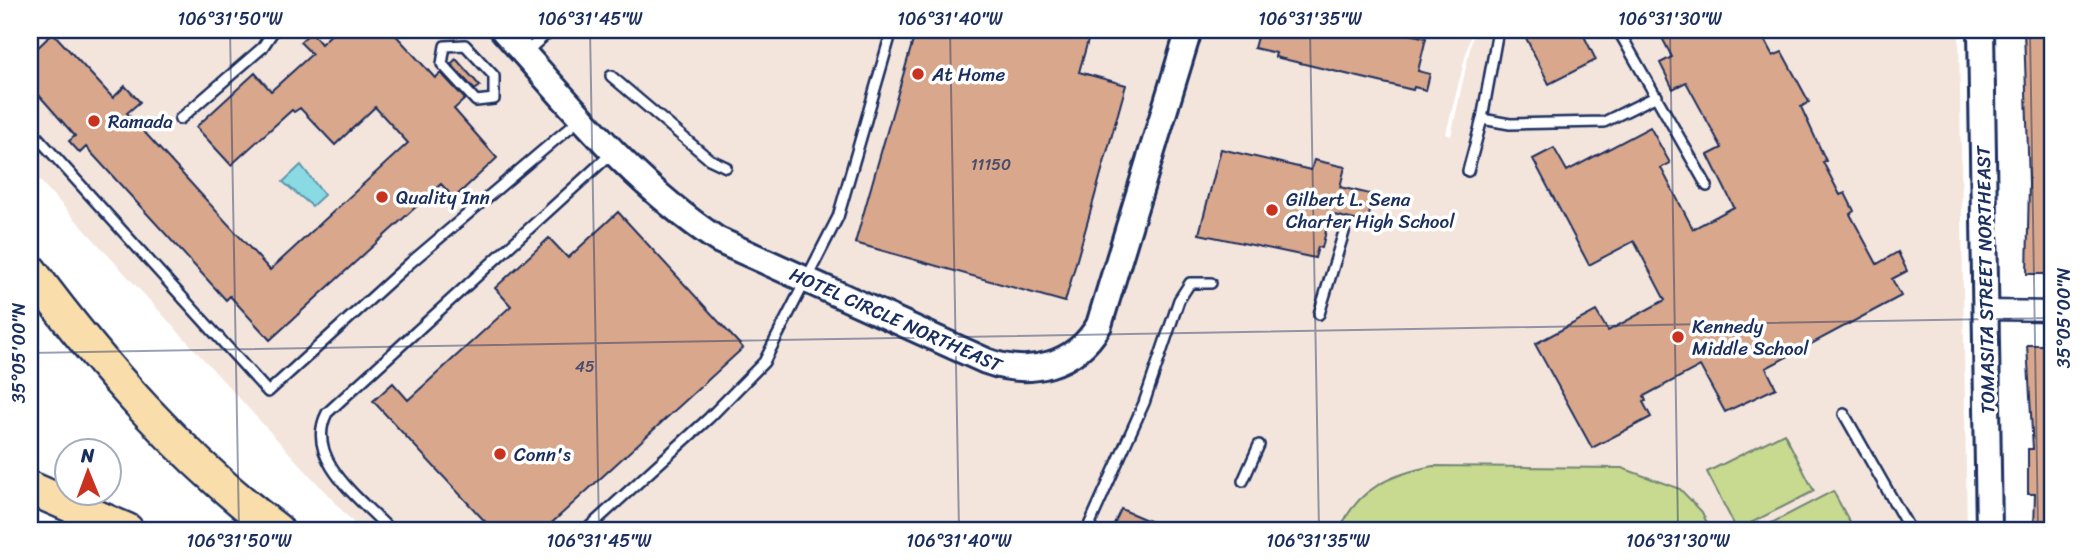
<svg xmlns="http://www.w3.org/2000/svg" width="2083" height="560" viewBox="0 0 2083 560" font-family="Sriracha,sans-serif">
  <rect width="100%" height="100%" fill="#fff"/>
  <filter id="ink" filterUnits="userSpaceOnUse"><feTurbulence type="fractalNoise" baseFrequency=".0143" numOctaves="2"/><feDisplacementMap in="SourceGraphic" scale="14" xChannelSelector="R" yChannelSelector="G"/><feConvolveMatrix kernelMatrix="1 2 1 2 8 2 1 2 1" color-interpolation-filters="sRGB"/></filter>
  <g filter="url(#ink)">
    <path fill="#f4e5dc" d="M 30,30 L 1472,30 L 1446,134 L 1451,136 L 1474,30 L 1959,30 L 1967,530 L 360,530 L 30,170 Z"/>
    <path fill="#c7da8f" stroke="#718476" stroke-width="2" d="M 1784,433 L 1814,491 L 1737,530 L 1707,472 Z
      M 1433,466 L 1622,468 L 1680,489 L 1702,512 L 1710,530 L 1340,530 C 1356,489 1392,474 1433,466 Z
      M 1833,491 L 1854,530 L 1758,530 Z"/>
    <path fill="#89dae3" stroke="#5d96ae" stroke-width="2" d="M 301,165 L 324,195 L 312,206 L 283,182 Z"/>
    <path fill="#d9a78c" stroke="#1b2f5e" stroke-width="2" d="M 336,30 L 391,30 L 435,78 L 441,73 L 465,99 L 454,109 L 497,158 L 454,198 L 441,184 L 270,340 L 230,296 L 226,300 L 86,147 L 80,153 L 69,141 L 75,136 L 30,85 L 30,55 L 53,33 L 113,98 L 125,86 L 140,102 L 127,113 L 270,270 L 408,143 L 375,107 L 335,145 L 300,108 L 294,112 L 292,110 L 231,165 L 196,127 L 255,73 L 271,91 L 312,54 L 300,42 L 311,32 L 321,44 Z
      M 916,30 L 1091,30 L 1079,72 L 1126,85 L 1065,302 L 855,243 Z
      M 1259,30 L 1393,30 L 1426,38 L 1418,71 L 1430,74 L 1426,90 L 1414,87 L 1413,90 L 1275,57 L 1276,53 L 1254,48 Z
      M 1522,30 L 1581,30 L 1596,60 L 1549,84 Z
      M 1658,30 L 1759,30 L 1773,56 L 1782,52 L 1809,102 L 1801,107 L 1826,161 L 1823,162 L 1840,195 L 1845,193 L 1854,211 L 1850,214 L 1877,264 L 1898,252 L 1907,271 L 1892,279 L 1901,296 L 1766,368 L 1776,388 L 1725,412 L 1700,366 L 1644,396 L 1646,401 L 1643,402 L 1651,417 L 1592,448 L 1535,344 L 1596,311 L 1608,331 L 1665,300 L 1634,241 L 1589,265 L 1533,159 L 1554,148 L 1567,171 L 1650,127 L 1670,163 L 1661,168 L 1693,229 L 1734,207 L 1708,155 L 1722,148 L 1686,82 L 1673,89 L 1660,63 L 1672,57 Z
      M 2024,30 L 2053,30 L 2053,274 L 2027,274 L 2029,183 Z
      M 456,59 L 480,86 L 475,90 L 451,64 Z
      M 1221,149 L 1311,170 L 1314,160 L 1345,167 L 1340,187 L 1374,195 L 1367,223 L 1330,214 L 1322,248 L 1318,247 L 1315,258 L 1199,234 Z
      M 618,212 L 743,348 L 544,530 L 493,530 L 373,401 L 393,383 L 408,400 L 511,306 L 495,288 L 549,238 L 568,258 Z
      M 2027,345 L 2053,345 L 2053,530 L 2034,530 L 2035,494 L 2028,494 L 2028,449 L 2033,449 Z
      M 1121,509 L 1170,530 L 1111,530 Z"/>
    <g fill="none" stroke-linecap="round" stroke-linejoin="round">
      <g stroke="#1b2f5e" stroke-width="14">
        <path id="lane" d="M 1618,30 L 1707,186
          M 465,45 L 494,76 L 494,99 L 476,101 L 442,64 L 445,46 Z
          M 526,52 L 551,30
          M 611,76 L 709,159 L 726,167
          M 180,119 L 262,48 L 274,30
          M 1482,119 L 1510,124 L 1604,122 L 1657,96
          M 30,129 L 268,392 L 410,263 L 581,118
          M 1468,171 L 1482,119 L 1498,30
          M 1319,314 L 1344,232
          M 1844,414 L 1910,530
          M 1243,481 L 1259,445
          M 390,530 C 362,500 303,459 327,413 L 613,152
          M 586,530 L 709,418 L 764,362 L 838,217 L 892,30
          M 1087,530 L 1144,403 L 1179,300 L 1190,283 L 1211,283"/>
      </g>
      <g stroke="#1b2f5e" stroke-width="23">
        <path id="street" d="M 1986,310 L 2053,311"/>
      </g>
      <g stroke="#1b2f5e" stroke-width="30">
        <path id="secondary" d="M 503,30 C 570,104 634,185 718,240 L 986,361 C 1029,377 1075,366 1099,325 L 1189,30
          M 1981,30 L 1989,530"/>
      </g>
      <g stroke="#1b2f5e" stroke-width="37">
        <path id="highway" d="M 30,270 C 103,368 180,456 277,530
          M 30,488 L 127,530"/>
      </g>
      <use href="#lane" stroke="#fff" stroke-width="9"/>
      <use href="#street" stroke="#fff" stroke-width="18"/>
      <use href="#secondary" stroke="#fff" stroke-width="24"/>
      <use href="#highway" stroke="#f9deab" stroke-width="32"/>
    </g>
  </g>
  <path fill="none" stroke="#1b2f5e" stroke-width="2" stroke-opacity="0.45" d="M 230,30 L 239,530M 590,30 L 599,530M 950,30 L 959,530M 1310,30 L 1319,530M 1670,30 L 1678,530M 2030,30 L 2038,530M 30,353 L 2053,318"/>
  <g fill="#c8321e" stroke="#fff" stroke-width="2.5">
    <circle cx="918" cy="74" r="7"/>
    <circle cx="94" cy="121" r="7"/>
    <circle cx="382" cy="197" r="7"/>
    <circle cx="1272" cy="210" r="7"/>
    <circle cx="1678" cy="337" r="7"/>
    <circle cx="500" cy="454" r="7"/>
  </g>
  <g text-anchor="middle" stroke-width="7" stroke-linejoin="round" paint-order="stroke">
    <g font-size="16" fill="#4a4d6a">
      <text x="991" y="170">11150</text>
      <text x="585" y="372">45</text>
    </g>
    <g font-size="19" fill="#1b2f5e" stroke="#fff" text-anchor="start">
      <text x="932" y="81">At Home</text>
      <text x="108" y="128">Ramada</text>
      <text x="396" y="204">Quality Inn</text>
      <text x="1286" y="206">Gilbert L. Sena<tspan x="1286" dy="22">Charter High School</tspan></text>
      <text x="1692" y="333">Kennedy<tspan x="1692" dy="22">Middle School</tspan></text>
      <text x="514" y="461">Conn's</text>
    </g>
    <g font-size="19" fill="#1b2f5e" stroke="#fff">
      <text transform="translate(1985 280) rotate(-91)" y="7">TOMASITA STREET NORTHEAST</text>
      <text transform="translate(896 319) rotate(24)" y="7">HOTEL CIRCLE NORTHEAST</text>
    </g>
  </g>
  <rect width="2083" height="560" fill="none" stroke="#fff" stroke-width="77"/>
  <g transform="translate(88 472) rotate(359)"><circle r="33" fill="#ffffff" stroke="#a4acbf" stroke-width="2"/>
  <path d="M0-5L12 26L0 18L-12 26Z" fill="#c8321e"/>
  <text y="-10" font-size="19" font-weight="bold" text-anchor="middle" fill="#1b2f5e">N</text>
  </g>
  <rect x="38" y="38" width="2006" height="484" fill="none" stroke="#1b2f5e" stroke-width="2.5"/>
  <g font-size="18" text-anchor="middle" fill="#1b2f5e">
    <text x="230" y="25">106°31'50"W</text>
    <text x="590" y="25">106°31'45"W</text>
    <text x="950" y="25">106°31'40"W</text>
    <text x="1310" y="25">106°31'35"W</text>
    <text x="1670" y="25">106°31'30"W</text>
    <text transform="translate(2064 318) rotate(-90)" y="6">35°05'00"N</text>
    <text transform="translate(19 353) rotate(-90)" y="6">35°05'00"N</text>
    <text x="239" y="547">106°31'50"W</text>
    <text x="599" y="547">106°31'45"W</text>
    <text x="959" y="547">106°31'40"W</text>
    <text x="1318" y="547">106°31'35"W</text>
    <text x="1678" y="547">106°31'30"W</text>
  </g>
</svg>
